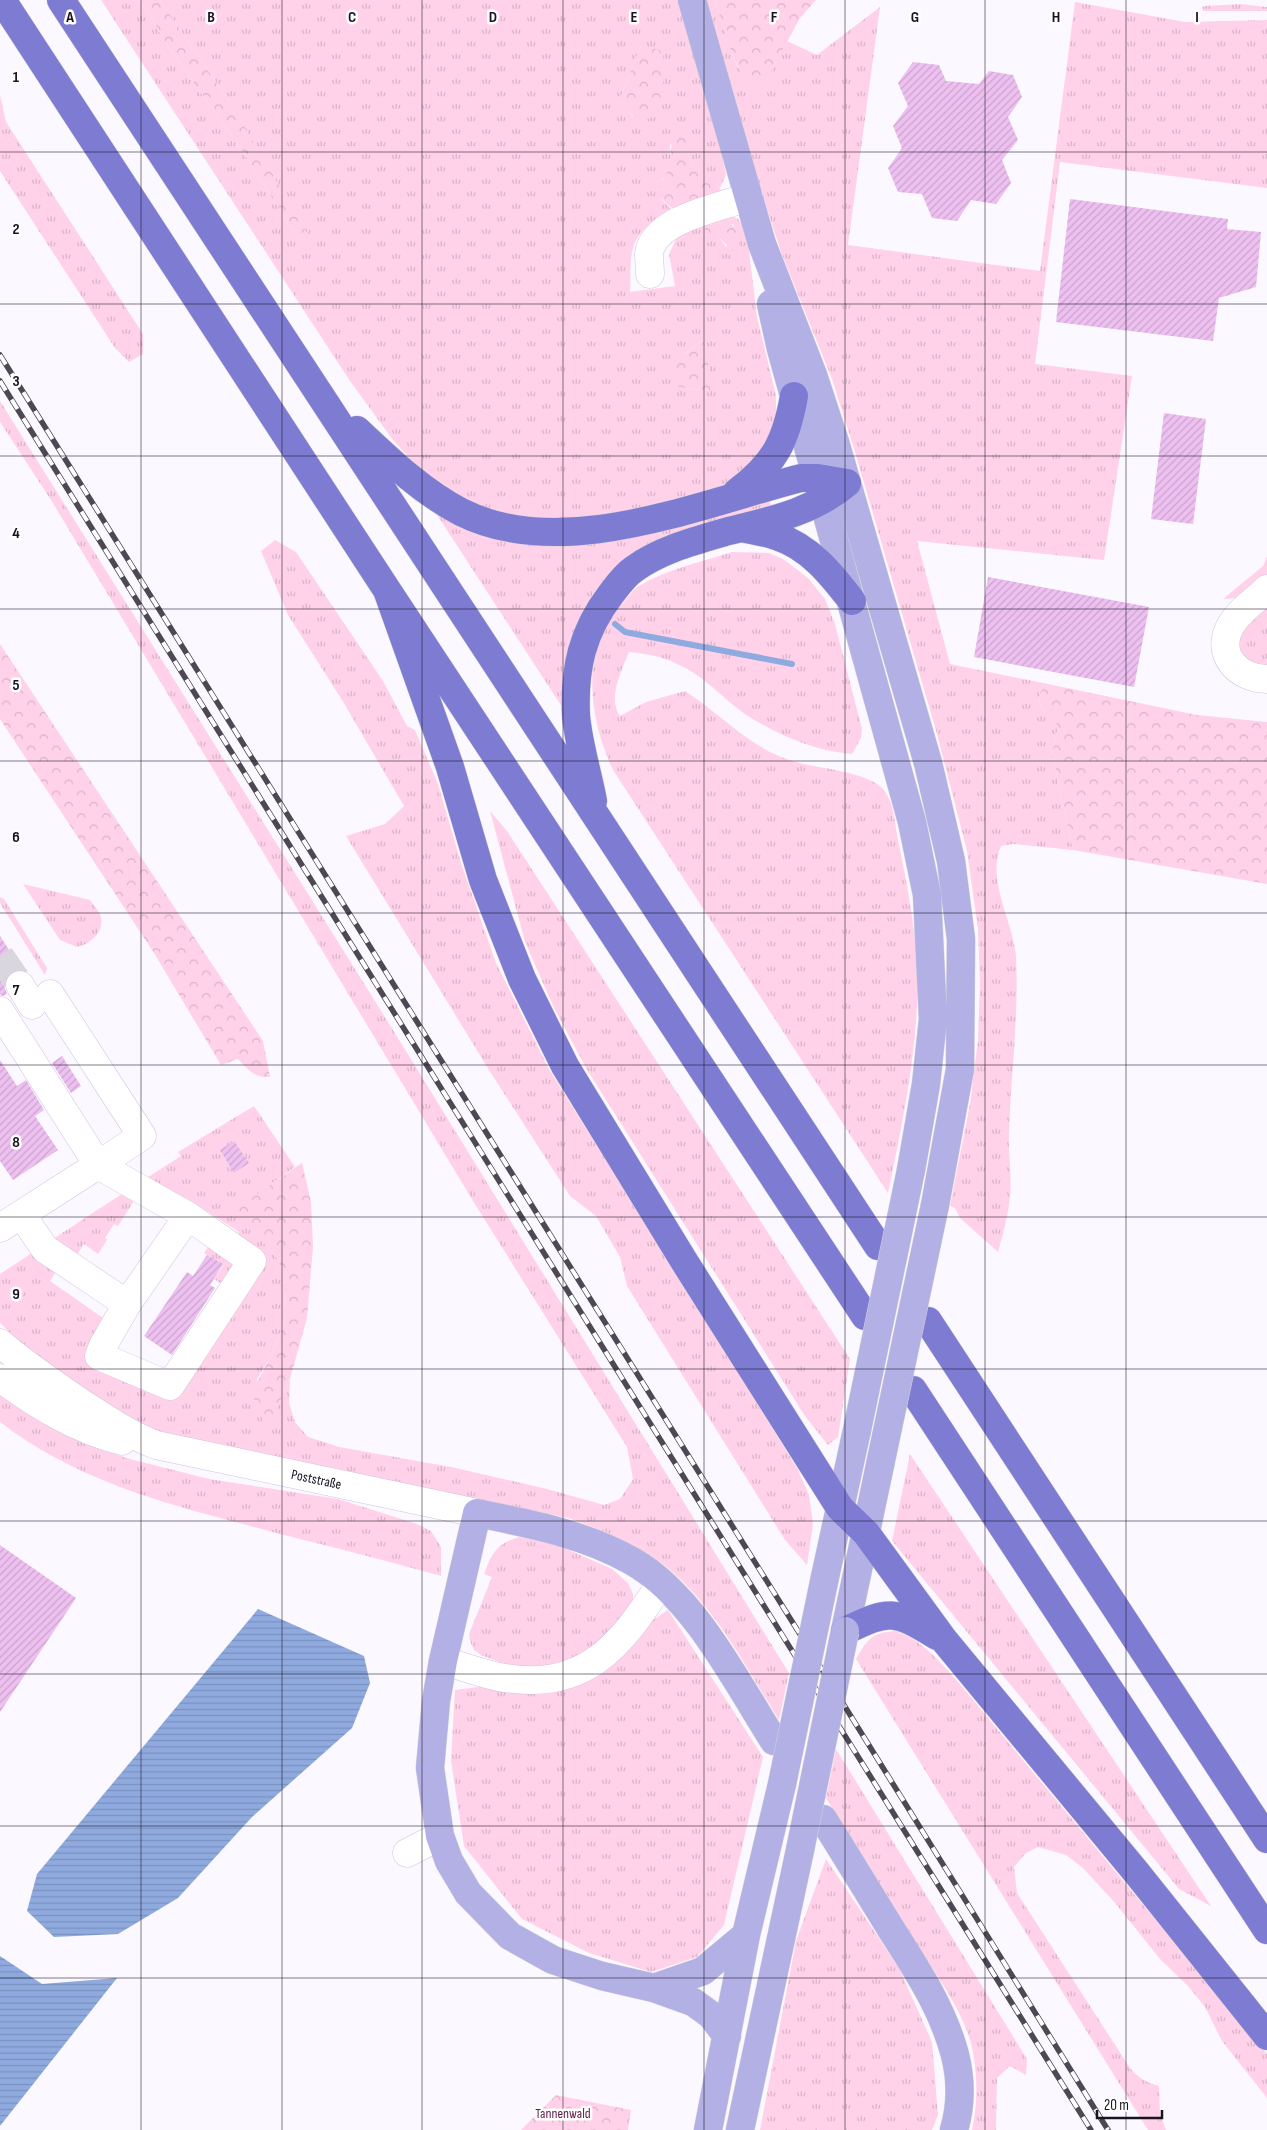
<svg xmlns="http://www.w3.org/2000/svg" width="1267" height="2130" viewBox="0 0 1267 2130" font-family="'Sofia Sans Condensed',sans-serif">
  <defs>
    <pattern id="grass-tufts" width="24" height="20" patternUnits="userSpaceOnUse" patternTransform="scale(1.25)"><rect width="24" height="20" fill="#ffd2ea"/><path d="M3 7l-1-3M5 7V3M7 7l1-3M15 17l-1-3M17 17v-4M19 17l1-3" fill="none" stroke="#dab3c8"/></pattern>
    <pattern id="forest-crowns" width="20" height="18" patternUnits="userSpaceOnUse" patternTransform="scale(1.25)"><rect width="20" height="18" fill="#ffd2ea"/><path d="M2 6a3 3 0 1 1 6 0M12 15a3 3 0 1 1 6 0" fill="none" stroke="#dab3c8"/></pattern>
    <pattern id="water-rules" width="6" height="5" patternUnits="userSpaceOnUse" patternTransform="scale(1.25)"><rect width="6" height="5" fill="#8faade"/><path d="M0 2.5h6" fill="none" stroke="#7b91be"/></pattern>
    <pattern id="building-hatch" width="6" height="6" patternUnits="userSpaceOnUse" patternTransform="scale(1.25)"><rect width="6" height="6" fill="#edc0f0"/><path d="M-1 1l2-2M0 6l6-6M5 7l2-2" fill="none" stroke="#cba4ce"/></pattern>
  </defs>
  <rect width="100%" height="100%" fill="#fbf8ff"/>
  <path fill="url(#grass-tufts)" fill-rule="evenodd" d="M 101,0 L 138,0 L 147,10 L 167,45 L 243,152 L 295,234 L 231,104 L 160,0 L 679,0 L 722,156 L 726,175 L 720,188 L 695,169 L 688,154 L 670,144 L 671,159 L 669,171 L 662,180 L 662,200 L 671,209 C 658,215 636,234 633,248 C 629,261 631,278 630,292 L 675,286 L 669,254 L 683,225 L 732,216 L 738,219 L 743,226 L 748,243 L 757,317 L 776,395 L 776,423 L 767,448 L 721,490 L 627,513 L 567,520 L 508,516 L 471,505 L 420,470 L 393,440 L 350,381 ZM 641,45 L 633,117 L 621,103 L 621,96 ZM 733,224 L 740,235 L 726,247 L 719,237 L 706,230 ZM 703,340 L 708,391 L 678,387 L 684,354 Z
    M 705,0 L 715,0 L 733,56 L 738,68 L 764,84 L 787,41 L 817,55 L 880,7 L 848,245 L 1040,271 L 1075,2 L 1185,22 L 1267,20 L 1267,188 L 1060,162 L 1035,364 L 1132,376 L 1104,560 L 917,541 L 950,664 L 1043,683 L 1039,702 L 1046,713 L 1053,716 L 1058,727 L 1052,753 L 1073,850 L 1013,844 L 1001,846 C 986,881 1014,923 1016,957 C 1019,1016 1011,1074 1009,1132 C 1008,1153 1012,1175 1010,1197 C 1008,1216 1003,1234 998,1252 L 960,1218 L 955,1208 L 950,1206 L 970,1104 L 978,1040 L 980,983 L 978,929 L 967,851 L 937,734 L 855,452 L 832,379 L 781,252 L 741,129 Z
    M 1240,4 L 1267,7 L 1267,11 L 1203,11 L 1202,7 L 1205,6 Z
    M 0,95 L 6,122 L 143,334 L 143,354 L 129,362 L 115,348 L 0,171 Z
    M 0,401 L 393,1030 L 789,1673 L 779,1720 C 745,1666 711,1598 657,1560 C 630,1541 599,1529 568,1518 L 160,1433 L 128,1421 L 27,1349 L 0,1323 L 0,1274 L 32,1253 L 58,1269 L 50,1281 L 103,1318 L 96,1340 L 178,1395 L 259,1274 L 236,1239 L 239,1232 L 186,1198 L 181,1205 L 147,1180 L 148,1177 L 181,1156 L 178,1152 L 254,1106 L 295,1167 L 235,1210 L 278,1259 L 285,1284 L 286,1318 L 270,1358 L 257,1379 L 268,1427 L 290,1379 L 289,1403 L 295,1422 L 308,1437 L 339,1447 L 451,1467 L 547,1489 L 604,1505 L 620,1499 L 633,1479 L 627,1447 L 473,1201 L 51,500 L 0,422 Z
    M 768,496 L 772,509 C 724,518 680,528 638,553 L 566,713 L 430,504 L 482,531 Z
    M 275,540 L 296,552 L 383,681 L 407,726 L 415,730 L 438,784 L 461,863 L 496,963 L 549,1069 L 797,1468 L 809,1495 L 813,1524 L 807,1565 L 785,1540 L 627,1286 L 620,1257 L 596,1216 L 570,1196 L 489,1070 L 346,836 L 385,824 L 404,806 L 342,700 L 288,615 L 261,551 Z
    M 732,552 L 769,553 L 783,559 L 808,578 L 825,599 L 835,624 L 862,729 L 861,738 L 852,754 C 815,751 783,737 751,718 C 725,702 706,676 677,664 C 662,656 646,654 629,652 C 622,670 607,698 620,716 L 646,702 L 685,691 C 721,714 753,751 796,762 C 820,769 864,771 882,788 C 895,801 895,828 899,845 C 907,883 914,922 917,961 C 921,1035 903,1121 888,1193 L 613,770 C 589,719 579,651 621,605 C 627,599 632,590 639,586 C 667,569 701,562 732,552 Z
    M 1267,557 L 1267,575 L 1236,598 L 1223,599 L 1263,566 Z
    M 1267,608 L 1267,666 L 1246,661 L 1238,649 L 1239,631 Z
    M 490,811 L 507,831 L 850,1359 L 838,1437 L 828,1445 L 805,1416 L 586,1068 L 555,1010 L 525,942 Z
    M 23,884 L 90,900 C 93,904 97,909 100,914 C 106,930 92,944 77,947 L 60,940 Z
    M 0,897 L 4,899 L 47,968 L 45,975 L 0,903 Z
    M 125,1192 L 135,1199 L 118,1226 L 114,1224 L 105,1238 L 107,1240 L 98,1254 L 84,1244 L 75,1258 L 50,1241 Z
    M 213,1240 L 243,1262 L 226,1287 L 214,1279 L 223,1265 L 204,1253 Z
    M 0,1392 L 88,1443 L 126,1458 L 209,1479 L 338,1499 L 417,1524 L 431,1531 L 441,1547 L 441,1576 C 375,1557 309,1542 243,1524 C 158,1502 71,1477 0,1422 Z
    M 910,1454 L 1211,1906 L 1179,1889 L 892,1541 Z
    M 519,1537 L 536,1539 L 560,1546 L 612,1569 L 628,1583 L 633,1594 L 633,1603 L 607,1641 L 573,1664 L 520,1670 L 481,1655 L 474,1650 L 470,1641 L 469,1634 L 492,1577 L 484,1574 C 492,1553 496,1544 519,1537 Z
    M 668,1610 L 763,1757 L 724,1925 L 697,1957 L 651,1972 L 589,1953 L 522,1919 L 464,1846 L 451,1761 L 455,1690 L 478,1687 L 552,1693 L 610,1667 L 650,1622 Z
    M 895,1631 C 923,1640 941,1663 959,1683 L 1267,2054 L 1267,2098 L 1222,2041 L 1205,2007 L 1188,1986 L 1160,1959 L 1116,1904 L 1083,1868 L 1066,1855 L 1038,1847 L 1026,1853 L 1014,1867 L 1017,1893 L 1130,2068 C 1138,2078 1146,2082 1159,2086 L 1160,2115 L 1166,2130 L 1148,2130 L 856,1659 C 868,1639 871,1633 895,1631 Z
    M 836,1749 L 1027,2059 L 1026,2075 L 1010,2066 L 997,2078 L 996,2130 L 972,2130 C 978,2102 978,2072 971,2043 C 962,2011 940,1981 923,1953 C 890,1901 857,1850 826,1798 Z
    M 826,1859 L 899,1968 L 932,2042 L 938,2115 L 932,2130 L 760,2130 L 796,1941 Z"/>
  <path fill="url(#forest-crowns)" d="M 138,0 L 160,0 L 231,104 L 310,238 L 302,240 L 295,234 L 243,152 L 167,45 L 147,10 Z
    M 715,0 L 816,0 L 800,18 L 764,84 C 738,96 721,17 715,0 Z
    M 641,45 L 662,51 C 667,71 663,101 651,118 C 636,123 631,114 620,103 L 621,96 Z
    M 681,133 L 689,141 C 687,176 705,169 721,190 L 718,194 C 702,202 681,220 666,203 C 662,200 660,195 660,189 C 660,180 667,176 669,168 C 673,155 669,147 674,134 Z
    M 712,220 C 730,221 749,229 737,250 L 732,251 L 719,237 L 706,231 L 703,224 Z
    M 703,340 L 712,383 L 711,390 L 708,391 L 678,387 L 675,382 L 678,359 Z
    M 0,644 L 263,1041 L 270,1077 C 255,1078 248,1070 238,1059 L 221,1065 L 154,953 L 0,719 Z
    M 1043,683 L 1197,715 L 1267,722 L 1267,884 L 1073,850 L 1052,753 L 1058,727 L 1053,717 L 1046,713 L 1039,702 Z
    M 302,1163 L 311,1202 L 313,1247 L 307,1318 L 290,1379 L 268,1428 L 258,1412 L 252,1392 L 270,1358 L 286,1318 L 285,1284 L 278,1259 L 234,1210 Z
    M 556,2095 L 631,2110 L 628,2130 L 521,2130 Z"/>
  <path fill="url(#water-rules)" d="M 258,1609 L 364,1656 L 370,1683 L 352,1728 L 252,1817 L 178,1898 L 118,1934 L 54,1937 L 27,1911 L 37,1874 Z
    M 0,1956 L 42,1984 L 117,1978 L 0,2126 Z"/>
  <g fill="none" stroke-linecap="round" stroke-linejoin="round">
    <path stroke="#8faade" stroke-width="6" d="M 615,624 L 625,632 L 792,664"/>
  </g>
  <path fill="url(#building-hatch)" d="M 913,62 L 939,65 L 946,81 L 979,84 L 989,71 L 1013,75 L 1022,97 L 1008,117 L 1018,140 L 1002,160 L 1011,183 L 996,204 L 971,200 L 957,221 L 932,218 L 922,194 L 898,192 L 888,168 L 902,148 L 893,126 L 908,106 L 898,83 Z
    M 1070,199 L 1228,219 L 1227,229 L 1261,232 L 1256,287 L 1219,298 L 1213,341 L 1056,322 Z
    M 1164,413 L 1206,419 L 1193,524 L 1151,519 Z
    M 988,577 L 1149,607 L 1134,687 L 974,657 Z
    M 0,936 L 22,970 L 12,971 L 7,977 L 4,986 L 7,994 L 3,996 L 0,995 Z
    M 62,1056 L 81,1086 L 71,1093 L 52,1063 Z
    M 0,1060 L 17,1086 L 26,1080 L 44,1110 L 35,1116 L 58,1150 L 13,1180 L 0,1161 Z
    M 234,1141 L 249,1163 L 234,1173 L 220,1150 Z
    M 207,1255 L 223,1264 L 210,1285 L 215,1288 L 172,1355 L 144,1336 L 187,1272 L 193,1276 Z
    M 0,1545 L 76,1598 L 0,1712 Z"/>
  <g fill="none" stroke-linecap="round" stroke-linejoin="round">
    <path stroke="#d9d6de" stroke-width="28" stroke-dasharray="28 14" stroke-linecap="butt" d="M 0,956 L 20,985"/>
    <g stroke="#d0c2e3" stroke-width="29">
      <g id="minor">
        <path d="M 650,274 C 650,267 649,260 649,254 C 653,219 720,207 749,197"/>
        <path d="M 1267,589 C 1256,600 1239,611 1231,625 C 1214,654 1238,679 1267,679"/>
        <path d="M 20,985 L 32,1005"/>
        <path d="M 50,994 L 142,1136 L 98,1165 L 188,1216 L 252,1261 L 170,1386 L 99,1356 L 104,1344 L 127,1304"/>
        <path d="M 0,1011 L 98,1165 L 0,1228"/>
        <path d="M 22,1215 L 45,1249 L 127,1304 L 188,1216"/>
        <path id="s1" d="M 0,1343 C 25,1365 53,1383 80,1402 C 105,1418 129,1435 156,1445 L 477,1513"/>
        <path d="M 0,1378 C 37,1405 77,1430 122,1441"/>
        <path d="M 443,1661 C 462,1666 480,1673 499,1677 C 584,1693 620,1647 661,1583"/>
        <path d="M 407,1853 L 440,1836"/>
      </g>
    </g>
    <g stroke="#d6d5d7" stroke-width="29">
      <path id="major" d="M 692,0 L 762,244 L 813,375 L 835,442 L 928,763 L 951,861 L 961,939 L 960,1069 L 935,1205
        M 771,304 L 781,349 L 912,822 L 927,895 L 933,1019 L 926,1084 L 911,1170
        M 825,1577 L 857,1430
        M 845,1631 L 880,1465
        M 823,1819 C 846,1855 868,1892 891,1929 C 916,1968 943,2009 955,2055 C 961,2079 961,2106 954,2130
        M 654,1988 L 703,1971 L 746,1935
        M 727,2036 L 711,2015 L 693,2002 L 654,1988 L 602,1976 L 553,1960 L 510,1936 L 468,1893 L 449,1861 L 440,1836 L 430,1768 L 436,1701 L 443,1661 L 477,1513 C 531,1524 584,1534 632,1561 C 694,1596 737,1683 774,1741
        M 708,2130 L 746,1935 L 782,1784
        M 740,2130 L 800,1850"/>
    </g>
    <g stroke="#d6d5d7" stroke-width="29">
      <path id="highway" d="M 2,0 L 387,590 L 865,1316
        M 61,0 L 878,1246
        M 357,430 C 389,460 421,491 461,512 C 562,563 699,504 801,478 L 818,478 L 847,483
        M 737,492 C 774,464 786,442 794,396
        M 742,528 C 753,531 765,532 776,536 C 810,547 831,574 852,601
        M 387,590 L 450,767 L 483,880 L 522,979 L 565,1066 L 684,1261 L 840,1508 L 866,1533 L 944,1640 L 1136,1872 L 1267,2036
        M 593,801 C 588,774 578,742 576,715 C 574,668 582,632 611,594 C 617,586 625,575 634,569 C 660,550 694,541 725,532 C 768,521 812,513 847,483
        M 928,1321 L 1267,1839
        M 913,1390 L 1267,1930
        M 845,1631 C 890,1609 894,1610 937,1636"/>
    </g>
    <use href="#minor" stroke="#fff" stroke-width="28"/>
    <use href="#major" stroke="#b2b0e5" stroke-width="28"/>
    <use href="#highway" stroke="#7e7bd3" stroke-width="28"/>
    <g stroke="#4d4954" stroke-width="5.5">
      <path id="rail" d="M 0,355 L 798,1631 L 1108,2130
        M 0,381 L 1091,2130"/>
    </g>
    <use href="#rail" stroke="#fff" stroke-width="4" stroke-dasharray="11" stroke-linecap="butt"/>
    <g stroke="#d6d5d7" stroke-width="29" stroke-linecap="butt">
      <path id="major-bridge" d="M 857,1430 L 911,1170
        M 880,1465 L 935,1205
        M 782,1784 L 825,1577
        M 800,1850 L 845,1631"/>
    </g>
    <use href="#major-bridge" stroke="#b2b0e5" stroke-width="28"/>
  </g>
  <path fill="none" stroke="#191420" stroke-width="1" stroke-opacity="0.55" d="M 141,0 L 141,2130M 282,0 L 282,2130M 422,0 L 422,2130M 563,0 L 563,2130M 704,0 L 704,2130M 845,0 L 845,2130M 985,0 L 985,2130M 1126,0 L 1126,2130M 0,152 L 1267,152M 0,304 L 1267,304M 0,456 L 1267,456M 0,609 L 1267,609M 0,761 L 1267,761M 0,913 L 1267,913M 0,1065 L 1267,1065M 0,1217 L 1267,1217M 0,1369 L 1267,1369M 0,1521 L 1267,1521M 0,1674 L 1267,1674M 0,1826 L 1267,1826M 0,1978 L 1267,1978"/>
  <g text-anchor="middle" stroke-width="5" stroke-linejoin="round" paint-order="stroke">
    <g font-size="14" fill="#191420" stroke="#fff">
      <text dy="5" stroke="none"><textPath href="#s1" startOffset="351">Poststraße</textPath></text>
    </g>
    <g font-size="14" fill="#5d1a46" stroke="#fff">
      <text x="563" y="2118">Tannenwald</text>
    </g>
  </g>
  <g font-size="16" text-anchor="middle" font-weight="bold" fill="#191420" stroke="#fff" stroke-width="5" stroke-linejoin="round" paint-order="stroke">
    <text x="70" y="22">A</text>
    <text x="211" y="22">B</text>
    <text x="352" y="22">C</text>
    <text x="493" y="22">D</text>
    <text x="634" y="22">E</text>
    <text x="774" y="22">F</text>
    <text x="915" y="22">G</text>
    <text x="1056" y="22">H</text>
    <text x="1197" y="22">I</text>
    <text x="16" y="82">1</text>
    <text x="16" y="234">2</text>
    <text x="16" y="386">3</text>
    <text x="16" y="538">4</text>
    <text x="16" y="690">5</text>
    <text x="16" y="842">6</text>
    <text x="16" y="995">7</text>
    <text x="16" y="1147">8</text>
    <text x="16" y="1299">9</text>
  </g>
  <path d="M1097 2110v8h65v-8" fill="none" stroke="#191420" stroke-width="2.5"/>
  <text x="1104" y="2110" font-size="15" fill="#191420" stroke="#ffffff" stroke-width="4" paint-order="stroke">20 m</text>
</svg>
